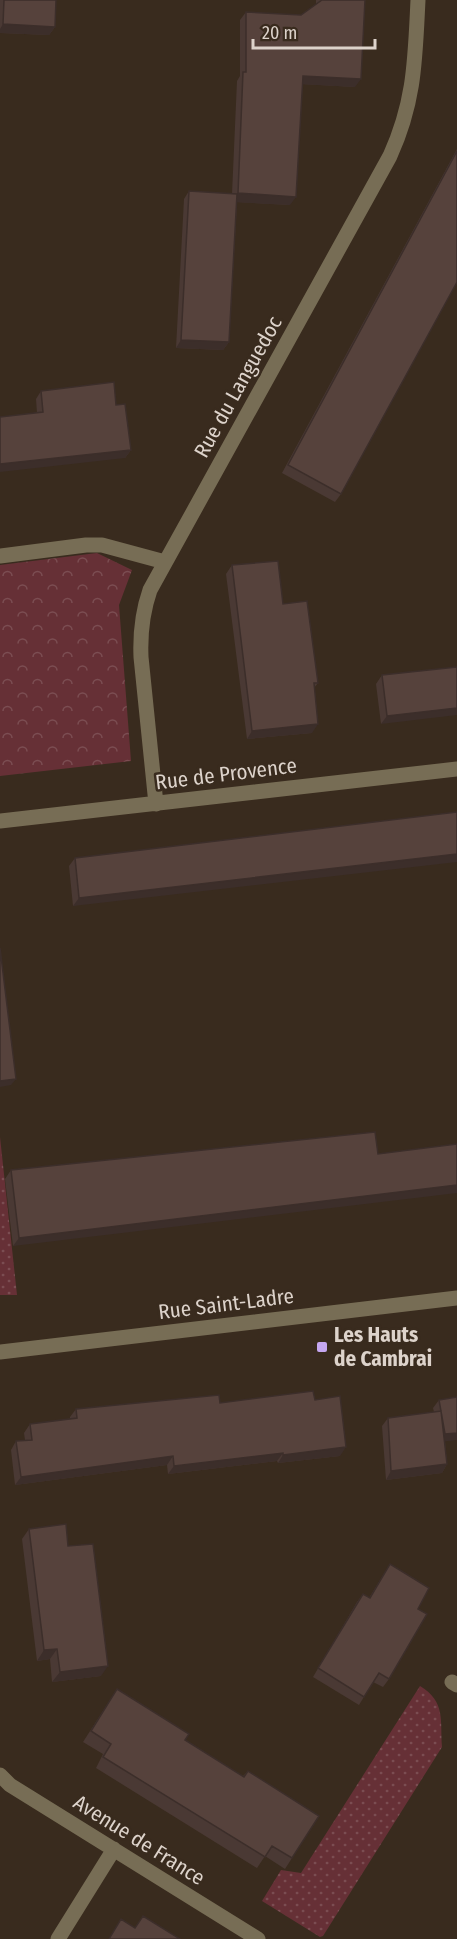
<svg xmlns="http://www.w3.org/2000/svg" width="457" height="1939" viewBox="0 0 457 1939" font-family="'Fira Sans Condensed',sans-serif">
  <defs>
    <pattern id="grass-dots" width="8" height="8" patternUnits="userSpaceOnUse" patternTransform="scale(1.5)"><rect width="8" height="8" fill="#663036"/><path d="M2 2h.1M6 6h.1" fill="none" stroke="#7b4d52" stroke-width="1.8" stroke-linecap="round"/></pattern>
    <pattern id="park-crowns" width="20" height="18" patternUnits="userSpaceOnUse" patternTransform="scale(1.5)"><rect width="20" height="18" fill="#663036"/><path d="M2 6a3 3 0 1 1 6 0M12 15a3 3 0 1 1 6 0" fill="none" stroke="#7b4d52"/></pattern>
  </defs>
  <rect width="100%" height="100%" fill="#392b1e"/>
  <path fill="url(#grass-dots)" d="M 0,1137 L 17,1295 L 0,1295 Z
    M 420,1686 C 446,1702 440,1720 442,1747 L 323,1936 L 320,1937 L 262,1901 L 281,1870 L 301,1873 Z"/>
  <path fill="url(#park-crowns)" d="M 97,553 L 132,570 L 119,605 L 131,761 L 0,776 L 0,565 Z"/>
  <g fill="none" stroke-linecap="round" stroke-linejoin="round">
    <path stroke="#776d55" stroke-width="15" d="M 0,556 L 86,545 L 102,545 L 165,562
      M 156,804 L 141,657 C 140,633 142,613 150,590 L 390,156 C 415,101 415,59 418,0
      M 0,821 L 457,769
      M 0,1352 L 457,1298
      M 452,1682 L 457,1685
      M 0,1775 L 10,1785 L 258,1939
      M 58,1939 L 114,1849"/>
  </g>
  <path fill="#4a3934" d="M 0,0 L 56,0 L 55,27 L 49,35 L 0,33 Z
    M 316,0 L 365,0 L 355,87 L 302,84 L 290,205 L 237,202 L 229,342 L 223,350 L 176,348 L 184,199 L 189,191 L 232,194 L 237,81 L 240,76 L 240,20 L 246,12 L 301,15 L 316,4 Z
    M 457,149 L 457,282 L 341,494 L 335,502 L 282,473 Z
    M 41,391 L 116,405 L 131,450 L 125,458 L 37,413 L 36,399 Z
    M 232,565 L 283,604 L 318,683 L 314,688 L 312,733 L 247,739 L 226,574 Z
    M 457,667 L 381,724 L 376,684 L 382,675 Z
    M 457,812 L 73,906 L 69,866 L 75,858 Z
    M 375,1132 L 13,1246 L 5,1179 L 11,1170 Z
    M 457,1397 L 445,1442 L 447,1464 L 442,1473 L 386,1480 L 382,1426 L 388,1418 L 434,1412 L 433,1408 L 439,1400 Z
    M 315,1400 L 340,1456 L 278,1463 L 277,1461 L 168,1474 L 167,1465 L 15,1485 L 11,1450 L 16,1441 L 25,1440 L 24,1433 L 30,1424 L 70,1419 L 70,1417 L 76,1409 Z
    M 29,1529 L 68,1546 L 101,1676 L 52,1682 L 50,1659 L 37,1661 L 22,1539 Z
    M 390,1564 L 418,1609 L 389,1679 L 383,1687 L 373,1682 L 359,1705 L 313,1677 L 357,1602 L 363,1594 L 369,1598 Z
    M 117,1689 L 185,1741 L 243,1776 L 248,1771 L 292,1858 L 285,1869 L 265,1856 L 257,1868 L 96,1768 L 103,1754 L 83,1742 Z"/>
  <path fill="#3c2e2a" d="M 3,24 L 55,27 L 49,35 L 0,33 L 0,29 Z
    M 303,76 L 361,79 L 355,87 L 297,84 Z
    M 238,193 L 296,197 L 290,205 L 232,202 Z
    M 181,340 L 229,342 L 223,350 L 176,348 Z
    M 131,450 L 125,458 L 0,472 L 0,464 Z
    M 457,708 L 457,715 L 381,724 L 387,716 Z
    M 318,724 L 312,733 L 247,739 L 252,731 Z
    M 457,854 L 457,862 L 73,906 L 79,898 Z
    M 16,1079 L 11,1085 L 0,1087 L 0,1081 Z
    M 457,1185 L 457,1193 L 13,1246 L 19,1238 Z
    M 457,1433 L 457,1440 L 439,1442 L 445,1434 Z
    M 346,1447 L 340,1456 L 278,1463 L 283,1455 Z
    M 283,1453 L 277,1461 L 168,1474 L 174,1466 Z
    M 173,1456 L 167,1465 L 15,1485 L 21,1477 Z
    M 447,1464 L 442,1473 L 386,1480 L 391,1471 Z
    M 57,1649 L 50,1659 L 37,1661 L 44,1650 Z
    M 108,1666 L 101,1676 L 52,1682 L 60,1672 Z"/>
  <path fill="#56423c" stroke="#3c2e2a" stroke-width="1.5" d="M 4,0 L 56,0 L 55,27 L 3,24 Z
    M 322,0 L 365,0 L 361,79 L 303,76 L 296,197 L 238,193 L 243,72 L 246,72 L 246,12 L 301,15 Z
    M 457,151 L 457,282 L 341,494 L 288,465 Z
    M 189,191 L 237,194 L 229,342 L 181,340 Z
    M 114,382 L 116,405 L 125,404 L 131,450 L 0,464 L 0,417 L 43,412 L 41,391 Z
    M 278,561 L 283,604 L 307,601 L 318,683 L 314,683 L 318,724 L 252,731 L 232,565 Z
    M 457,667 L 457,708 L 387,716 L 382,675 Z
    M 457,812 L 457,854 L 79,898 L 75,858 Z
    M 0,948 L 16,1079 L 0,1081 Z
    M 375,1132 L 378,1154 L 457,1144 L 457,1185 L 19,1238 L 11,1170 Z
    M 313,1391 L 315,1400 L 340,1396 L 346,1447 L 283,1455 L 283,1453 L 174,1466 L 173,1456 L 21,1477 L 16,1441 L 32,1440 L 30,1424 L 77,1418 L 76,1409 L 219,1395 L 220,1403 Z
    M 457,1397 L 457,1433 L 445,1434 L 439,1400 Z
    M 441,1411 L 447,1464 L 391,1471 L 388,1418 Z
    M 66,1524 L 68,1546 L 93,1544 L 108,1666 L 60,1672 L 57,1649 L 44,1650 L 29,1529 Z
    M 390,1564 L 429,1588 L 418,1609 L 427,1614 L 389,1679 L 379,1673 L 364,1697 L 318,1668 L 363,1594 L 370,1598 Z
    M 117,1689 L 189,1734 L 185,1740 L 244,1777 L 248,1771 L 319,1816 L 292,1858 L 272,1846 L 265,1857 L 103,1757 L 111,1744 L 91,1731 Z
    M 143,1916 L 180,1939 L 109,1939 L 121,1919 L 135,1928 Z"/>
  <rect fill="#c5a7f1" stroke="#392b1e" stroke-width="2" x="316" y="1341" width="12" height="12" rx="3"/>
  <g text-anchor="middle" stroke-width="5" stroke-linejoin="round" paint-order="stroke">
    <g font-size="21" fill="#ddd3cb" stroke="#392b1e">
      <text transform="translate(238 387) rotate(-61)" y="7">Rue du Languedoc</text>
      <text transform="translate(226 774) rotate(-7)" y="7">Rue de Provence</text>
      <text transform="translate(226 1304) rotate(-7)" y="7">Rue Saint-Ladre</text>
      <text transform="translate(139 1840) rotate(32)" y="7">Avenue de France</text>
    </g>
    <g font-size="21" font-weight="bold" fill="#ddd3cb" stroke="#392b1e" text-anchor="start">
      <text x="334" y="1342">Les Hauts<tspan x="334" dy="24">de Cambrai</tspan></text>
    </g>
  </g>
  <path d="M253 39v9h122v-9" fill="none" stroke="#ddd3cb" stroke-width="3"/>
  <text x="262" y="39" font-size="18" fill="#ddd3cb" stroke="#392b1e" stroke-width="4.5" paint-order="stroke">20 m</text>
</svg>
